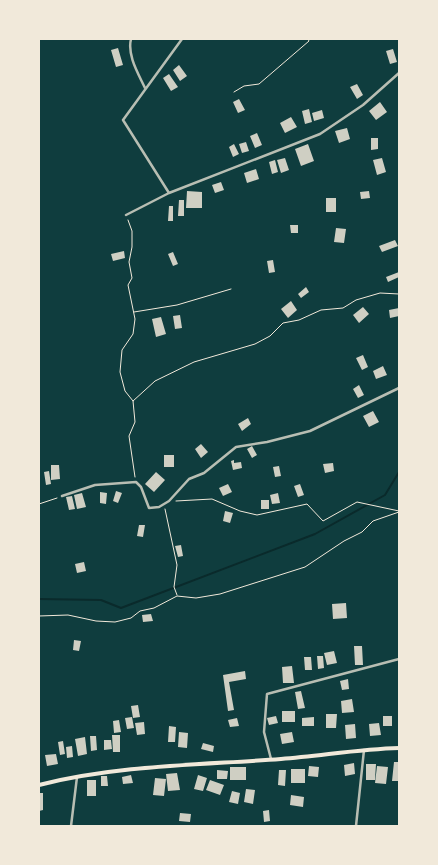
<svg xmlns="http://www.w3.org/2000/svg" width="438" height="865" viewBox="0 0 438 865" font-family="'Golos Text',sans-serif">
  <rect width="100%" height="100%" fill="#0f3d3e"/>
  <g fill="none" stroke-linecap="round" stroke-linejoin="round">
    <path stroke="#0a2a2b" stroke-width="2" d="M 39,599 L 101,600 L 121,608 L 315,534 L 385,495 L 399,472"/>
  </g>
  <path fill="#cfcfc3" d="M 118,48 L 123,65 L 116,67 L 111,50 Z
    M 393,49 L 397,62 L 390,64 L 386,51 Z
    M 179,65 L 187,76 L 180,81 L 173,70 Z
    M 169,74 L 178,87 L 171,91 L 163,78 Z
    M 357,84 L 363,95 L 357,99 L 350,87 Z
    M 239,99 L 245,110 L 238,113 L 233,102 Z
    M 380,102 L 387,112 L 376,120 L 369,111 Z
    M 309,109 L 312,122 L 305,124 L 302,111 Z
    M 322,110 L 324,118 L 314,121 L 312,113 Z
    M 291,117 L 297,127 L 285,133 L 280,123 Z
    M 347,128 L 350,139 L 339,143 L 335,131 Z
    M 257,133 L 262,145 L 255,148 L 250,136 Z
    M 371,138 L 378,138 L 378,149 L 371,150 Z
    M 246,142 L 249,151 L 242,153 L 239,144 Z
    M 234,144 L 239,154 L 233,157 L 229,147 Z
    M 308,144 L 314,161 L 301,166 L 295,149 Z
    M 285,158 L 289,170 L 281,173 L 277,160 Z
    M 382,158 L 386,172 L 377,175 L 373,160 Z
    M 275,160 L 278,172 L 272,174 L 269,162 Z
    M 256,169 L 259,179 L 247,183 L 244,173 Z
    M 221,182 L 224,190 L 215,193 L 212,185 Z
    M 187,191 L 202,192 L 202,208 L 186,208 Z
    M 369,191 L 370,198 L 361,199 L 360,192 Z
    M 326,198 L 336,198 L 336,212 L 326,212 Z
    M 179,200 L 184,200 L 184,216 L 178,216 Z
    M 169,206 L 173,206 L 173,221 L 168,221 Z
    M 290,225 L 298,225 L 298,233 L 291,233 Z
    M 336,228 L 346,229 L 344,243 L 334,242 Z
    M 395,240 L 398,246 L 382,252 L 379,246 Z
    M 124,251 L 125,258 L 113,261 L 111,254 Z
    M 173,252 L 178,264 L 173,266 L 168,254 Z
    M 273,260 L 275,272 L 269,273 L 267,261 Z
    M 399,272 L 399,277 L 388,282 L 386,277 Z
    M 306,287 L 309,292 L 301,298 L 298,294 Z
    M 291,301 L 297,310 L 288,318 L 281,309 Z
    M 363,307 L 369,314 L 359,323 L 353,315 Z
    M 399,308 L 399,316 L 390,318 L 389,310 Z
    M 180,315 L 182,328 L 175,329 L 173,316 Z
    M 161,317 L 166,334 L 156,337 L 152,319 Z
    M 363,355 L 368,367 L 362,370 L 356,358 Z
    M 383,366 L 387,375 L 376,379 L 373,371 Z
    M 359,385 L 364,395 L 358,398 L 353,389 Z
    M 373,411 L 379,422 L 369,427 L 363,416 Z
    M 248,418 L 251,424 L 242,431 L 238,424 Z
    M 201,444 L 208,452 L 201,458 L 195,449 Z
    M 252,446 L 257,455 L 252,458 L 247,449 Z
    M 164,455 L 174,455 L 174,467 L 164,467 Z
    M 234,460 L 234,463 L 241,462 L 242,468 L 233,470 L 231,461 Z
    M 333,463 L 334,471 L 325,473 L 323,464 Z
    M 51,465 L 59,465 L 60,479 L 51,480 Z
    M 279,466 L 281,476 L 275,477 L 273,467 Z
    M 49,471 L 51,484 L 46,485 L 44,472 Z
    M 156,472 L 165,480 L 154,492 L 145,484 Z
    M 228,484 L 232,492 L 223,496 L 219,488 Z
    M 300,484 L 304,495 L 298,497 L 294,486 Z
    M 116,491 L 122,493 L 118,503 L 113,501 Z
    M 100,492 L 107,493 L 106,504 L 100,503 Z
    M 82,493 L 86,507 L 77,509 L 74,495 Z
    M 278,493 L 280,503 L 272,504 L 270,495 Z
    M 72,496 L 75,509 L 69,510 L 66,497 Z
    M 261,500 L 269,500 L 269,509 L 261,509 Z
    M 225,511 L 233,513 L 230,523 L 223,521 Z
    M 139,525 L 145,525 L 143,537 L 137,536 Z
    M 181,545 L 183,556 L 178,557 L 175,546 Z
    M 84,562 L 86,571 L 77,573 L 75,564 Z
    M 346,603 L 347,618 L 333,619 L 332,604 Z
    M 151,614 L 153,621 L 143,622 L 142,615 Z
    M 74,640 L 81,641 L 79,651 L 73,650 Z
    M 354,646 L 362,646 L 363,665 L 355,665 Z
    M 334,651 L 337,663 L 327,665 L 324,653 Z
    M 317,656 L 323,656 L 324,668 L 318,669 Z
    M 304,657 L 311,657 L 312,670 L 305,670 Z
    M 292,666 L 294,683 L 283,683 L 282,667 Z
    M 245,671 L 246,679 L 229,682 L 234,710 L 228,711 L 223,675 Z
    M 348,679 L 349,689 L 342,690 L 340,681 Z
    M 301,691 L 305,708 L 298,709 L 295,692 Z
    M 352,699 L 354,712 L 342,713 L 341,701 Z
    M 138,705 L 140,717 L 133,718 L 131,706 Z
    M 282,711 L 295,711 L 295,722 L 282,722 Z
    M 326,714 L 337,714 L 336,728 L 326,728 Z
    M 276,716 L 278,723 L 269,725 L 267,718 Z
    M 383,716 L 392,716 L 392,726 L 383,726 Z
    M 132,717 L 134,728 L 127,729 L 125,718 Z
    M 314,717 L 314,726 L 302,726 L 302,718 Z
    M 237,718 L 239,726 L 230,727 L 228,720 Z
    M 119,720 L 121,732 L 114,733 L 113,721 Z
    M 144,722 L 145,734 L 137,735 L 135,723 Z
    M 379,723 L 381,735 L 370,736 L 369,724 Z
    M 355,724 L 356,738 L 346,739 L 345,725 Z
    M 169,726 L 176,727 L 175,742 L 168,742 Z
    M 179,732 L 188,733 L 187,748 L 178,747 Z
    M 292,732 L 294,742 L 282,744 L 280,734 Z
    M 112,735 L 120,735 L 120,752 L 113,752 Z
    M 90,736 L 96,736 L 97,750 L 91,751 Z
    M 85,737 L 87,754 L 78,756 L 75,739 Z
    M 104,740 L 111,740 L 112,749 L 104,750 Z
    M 63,741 L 65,754 L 60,755 L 58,742 Z
    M 203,743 L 214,746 L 213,752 L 201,749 Z
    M 72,746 L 73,757 L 67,758 L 66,747 Z
    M 56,754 L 58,764 L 47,766 L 45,755 Z
    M 394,762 L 399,762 L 399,781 L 392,781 Z
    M 354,763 L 355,774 L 345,776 L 344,765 Z
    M 366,764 L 376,764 L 375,780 L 366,780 Z
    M 309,766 L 319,767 L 318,777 L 308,776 Z
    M 377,766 L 388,767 L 386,784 L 375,783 Z
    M 230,767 L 246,767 L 246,780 L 230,780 Z
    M 291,769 L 305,769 L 305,783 L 291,783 Z
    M 217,770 L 228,771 L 227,779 L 217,779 Z
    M 279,770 L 286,770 L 285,786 L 278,785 Z
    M 177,773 L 180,790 L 168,791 L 166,774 Z
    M 131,775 L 133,783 L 123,784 L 122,777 Z
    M 198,775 L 207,778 L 203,791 L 194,789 Z
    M 101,776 L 107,776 L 108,786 L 101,786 Z
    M 155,778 L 166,779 L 164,796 L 153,795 Z
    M 87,780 L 96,780 L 96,796 L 87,796 Z
    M 210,780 L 224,785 L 220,795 L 206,790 Z
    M 246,789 L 255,790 L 253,804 L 244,802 Z
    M 232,791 L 240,793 L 238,804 L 229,802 Z
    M 39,793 L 43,793 L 43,810 L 39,811 Z
    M 291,795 L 304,797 L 303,807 L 290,805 Z
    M 269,810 L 270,821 L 264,822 L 263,811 Z
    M 180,813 L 191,814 L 190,822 L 179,821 Z"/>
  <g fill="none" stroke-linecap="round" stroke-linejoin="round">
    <path stroke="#f1e9da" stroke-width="1" d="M 234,92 L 244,86 L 259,84 L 309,41 L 308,39
      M 128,220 L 132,231 L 132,247 L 129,262 L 132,278 L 128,285 L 135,319 L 133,334 L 122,350 L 120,372 L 125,391 L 133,401
      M 134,312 L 177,305 L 231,289
      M 135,477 L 129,436 L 135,422 L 133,401 L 155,381 L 194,362 L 255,344 L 270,336 L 283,323 L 299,320 L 321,310 L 343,308 L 356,300 L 380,293 L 399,294
      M 176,501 L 212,499 L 240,511 L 257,515 L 307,504 L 323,521 L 357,502 L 399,511
      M 39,504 L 57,498
      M 165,509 L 177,565 L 174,587 L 177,595
      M 39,616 L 68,615 L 96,621 L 115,622 L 131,618 L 140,611 L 154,608 L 177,596 L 196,598 L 220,594 L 305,567 L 344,541 L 362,532 L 373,521 L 399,512"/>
    <path stroke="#b8beb3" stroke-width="2.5" d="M 131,39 C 127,55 138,73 145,88
      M 169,193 L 123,120 L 182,39
      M 126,215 L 169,193 L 320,134 L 363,105 L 399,73
      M 62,496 L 95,485 L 136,482 L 141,487 L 149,508 L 159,507 L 169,501 L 189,479 L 204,473 L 236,447 L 267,442 L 310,431 L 399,388
      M 271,759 L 264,732 L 267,694 L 399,659
      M 71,826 L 77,777
      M 356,826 L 364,750"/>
    <path stroke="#f1e9da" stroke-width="4" d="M 39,785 C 118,765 201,765 281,759 C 321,756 359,749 399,748"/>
  </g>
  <rect width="438" height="865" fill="none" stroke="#f1e9da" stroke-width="80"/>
</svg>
